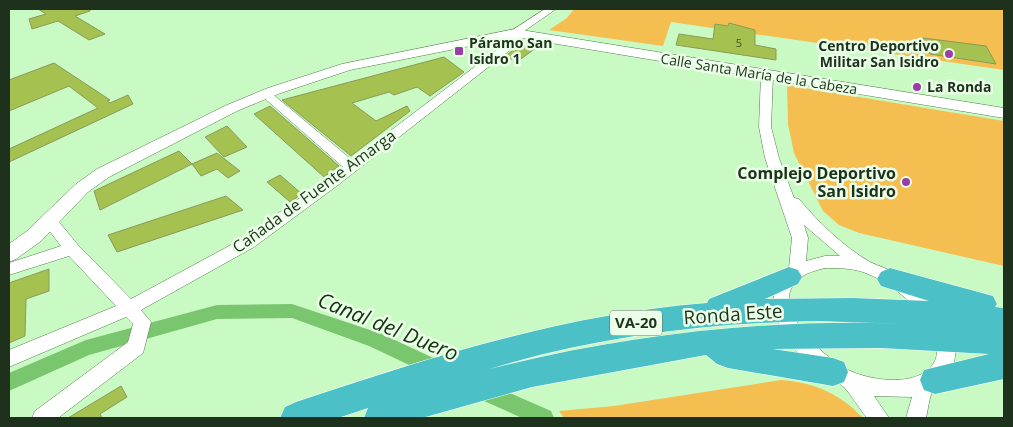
<svg xmlns="http://www.w3.org/2000/svg" width="1013" height="427" viewBox="0 0 1013 427" font-family="'Open Sans',sans-serif">
  <rect width="100%" height="100%" fill="#cafac3"/>
  <path fill="#f5be51" d="M 574,9 L 1004,9 L 1004,70 L 671,22 L 663,46 L 549,30 L 567,18 Z
    M 787,85 L 1004,121 L 1004,266 L 859,233 L 839,225 L 823,211 L 794,153 L 788,124 Z
    M 781,380 C 813,382 841,394 863,418 L 564,418 L 559,411 L 614,406 Z"/>
  <g fill="none" stroke-linecap="round" stroke-linejoin="round">
    <path fill="#79c66e" fill-rule="evenodd" d="M 292,304 L 382,334 L 446,364 L 449,370 L 446,376 L 439,379 L 369,346 L 292,318 L 217,319 L 89,355 L 9,391 L 9,373 L 86,340 L 217,305 Z
      M 480,380 L 551,411 L 554,418 L 522,418 L 473,396 L 470,389 L 473,382 Z"/>
  </g>
  <path fill="#a5c14f" stroke="#899a5b" d="M 38,9 L 90,9 L 90,11 L 75,16 L 105,34 L 89,40 L 58,21 L 32,29 L 29,19 L 46,14 Z
    M 729,23 L 755,30 L 755,45 L 776,49 L 776,60 L 676,45 L 679,34 L 713,39 L 715,24 L 728,26 Z
    M 923,38 L 986,46 L 996,64 L 930,54 Z
    M 520,45 L 536,48 L 518,61 L 504,57 Z
    M 444,57 L 464,72 L 430,96 L 417,87 L 394,95 L 389,92 L 352,103 L 376,121 L 407,106 L 410,111 L 351,156 L 282,100 Z
    M 54,63 L 110,100 L 107,101 L 110,103 L 128,95 L 133,104 L 9,162 L 9,149 L 98,108 L 69,86 L 9,111 L 9,80 Z
    M 270,106 L 339,166 L 324,177 L 254,114 Z
    M 227,126 L 247,147 L 224,157 L 205,137 Z
    M 179,151 L 192,164 L 217,153 L 240,171 L 228,178 L 217,169 L 201,176 L 192,164 L 100,210 L 94,191 Z
    M 280,175 L 302,194 L 290,202 L 267,182 Z
    M 226,196 L 243,210 L 117,252 L 108,235 Z
    M 49,269 L 49,291 L 26,299 L 25,336 L 9,343 L 9,283 Z
    M 121,386 L 127,397 L 100,414 L 102,418 L 68,418 Z"/>
  <g fill="none" stroke-linecap="round" stroke-linejoin="round">
    <g stroke="#527e4c" stroke-width="1">
      <path id="minor" d="M 545,9 L 556,9 L 520,34 L 519,43 L 338,185 L 254,247 L 141,310 L 151,322 L 143,353 L 58,418 L 32,418 L 35,411 L 128,342 L 133,324 L 126,317 L 9,367 L 9,350 L 116,306 L 69,256 L 9,275 L 9,263 L 61,246 L 42,221 L 45,217 L 55,217 L 78,245 L 131,299 L 242,239 L 343,167 L 262,96 L 262,92 L 270,92 L 352,160 L 510,40 L 511,31 Z
        M 767,72 L 773,75 L 771,127 L 779,158 L 794,198 L 799,199 C 819,223 844,247 870,262 C 878,266 887,268 894,273 C 922,289 963,327 954,362 C 951,375 942,380 934,389 C 929,395 928,411 926,418 L 906,418 L 912,397 L 874,396 L 889,418 L 867,418 C 859,408 852,396 844,387 C 835,379 821,375 811,366 C 786,344 754,296 789,268 L 792,238 L 765,158 L 759,127 L 761,75 ZM 804,225 L 840,256 L 825,256 L 806,261 L 808,238 ZM 825,268 C 837,268 851,268 863,272 C 888,281 917,304 930,327 C 950,363 925,381 890,380 C 875,379 860,376 846,369 C 825,358 771,309 795,283 C 803,273 814,271 825,268 Z"/>
    </g>
    <g stroke="#527e4c" stroke-width="1">
      <path id="tertiary" d="M 515,29 L 1004,108 L 1004,118 L 515,37 L 350,70 L 278,94 L 237,111 L 109,177 L 88,192 L 41,241 L 16,259 L 9,262 L 9,244 L 27,231 L 76,184 L 97,169 L 227,105 L 268,88 L 342,64 Z"/>
    </g>
    <g stroke="#fff" stroke-width="1">
      <path id="trunk" d="M 789,267 L 798,270 L 802,277 L 798,284 L 765,299 L 853,298 L 929,301 L 881,286 L 877,279 L 881,272 L 890,268 L 993,296 L 997,304 L 995,307 L 1004,308 L 1004,379 L 935,394 L 924,390 L 920,380 L 924,370 L 989,354 L 881,348 L 773,349 L 833,358 L 844,362 L 848,372 L 844,382 L 833,386 L 728,368 L 717,364 L 706,355 L 532,387 L 422,418 L 364,418 L 368,408 L 338,418 L 280,418 L 285,407 L 296,402 C 430,357 566,314 707,303 L 709,299 ZM 816,321 L 908,324 C 766,318 626,335 489,369 C 595,337 705,323 816,321 Z"/>
    </g>
    <use href="#minor" fill="#fff" fill-rule="evenodd"/>
    <use href="#tertiary" fill="#fff" fill-rule="evenodd"/>
    <use href="#trunk" fill="#4cc0c7" fill-rule="evenodd"/>
  </g>
  <g fill="#993ea9" stroke="#ebffe8" stroke-width="2">
    <rect x="454" y="46" width="10" height="10" rx="2.5"/>
    <circle cx="949" cy="54" r="5"/>
    <circle cx="917" cy="87" r="5"/>
    <circle cx="906" cy="182" r="5"/>
  </g>
  <g text-anchor="middle" stroke-width="5" stroke-linejoin="round" paint-order="stroke">
    <g font-size="11" fill="#405529">
      <text x="739" y="47">5</text>
    </g>
    <g font-size="14" font-weight="bold" fill="#1e311c" stroke="#ebffe8" text-anchor="start">
      <text x="469" y="48">Páramo San<tspan x="469" dy="16">Isidro 1</tspan></text>
      <text x="939" y="51" text-anchor="end">Centro Deportivo<tspan x="939" dy="16">Militar San Isidro</tspan></text>
      <text x="927" y="92">La Ronda</text>
    </g>
    <g font-size="14" fill="#1e311c" stroke="#ebffe8">
      <text transform="translate(759 74) rotate(9)" y="5">Calle Santa María de la Cabeza</text>
    </g>
    <rect fill="#ebffe8" stroke="#5c6f59" stroke-width="1" x="610" y="310.5" width="52" height="25" rx="4"/>
    <g font-size="15" font-weight="bold" fill="#1e311c">
      <text x="636" y="328">VA-20</text>
    </g>
    <g font-size="16" font-weight="bold" fill="#1e311c" stroke="#ebffe8" text-anchor="end">
      <text x="896" y="179">Complejo Deportivo<tspan x="896" dy="18">San Isidro</tspan></text>
    </g>
    <g font-size="16" fill="#1e311c" stroke="#ebffe8">
      <text transform="translate(314 191) rotate(-36)" y="6">Cañada de Fuente Amarga</text>
    </g>
    <g font-size="19" fill="#1e311c" stroke="#ebffe8">
      <text transform="translate(733 314) rotate(-4)" y="7">Ronda Este</text>
    </g>
    <g font-size="21" font-style="italic" fill="#143210" stroke="#ebffe8">
      <text transform="translate(388 327) rotate(22)" y="7">Canal del Duero</text>
    </g>
  </g>
  <rect width="1013" height="427" fill="none" stroke="#1e311c" stroke-width="20"/>
</svg>
